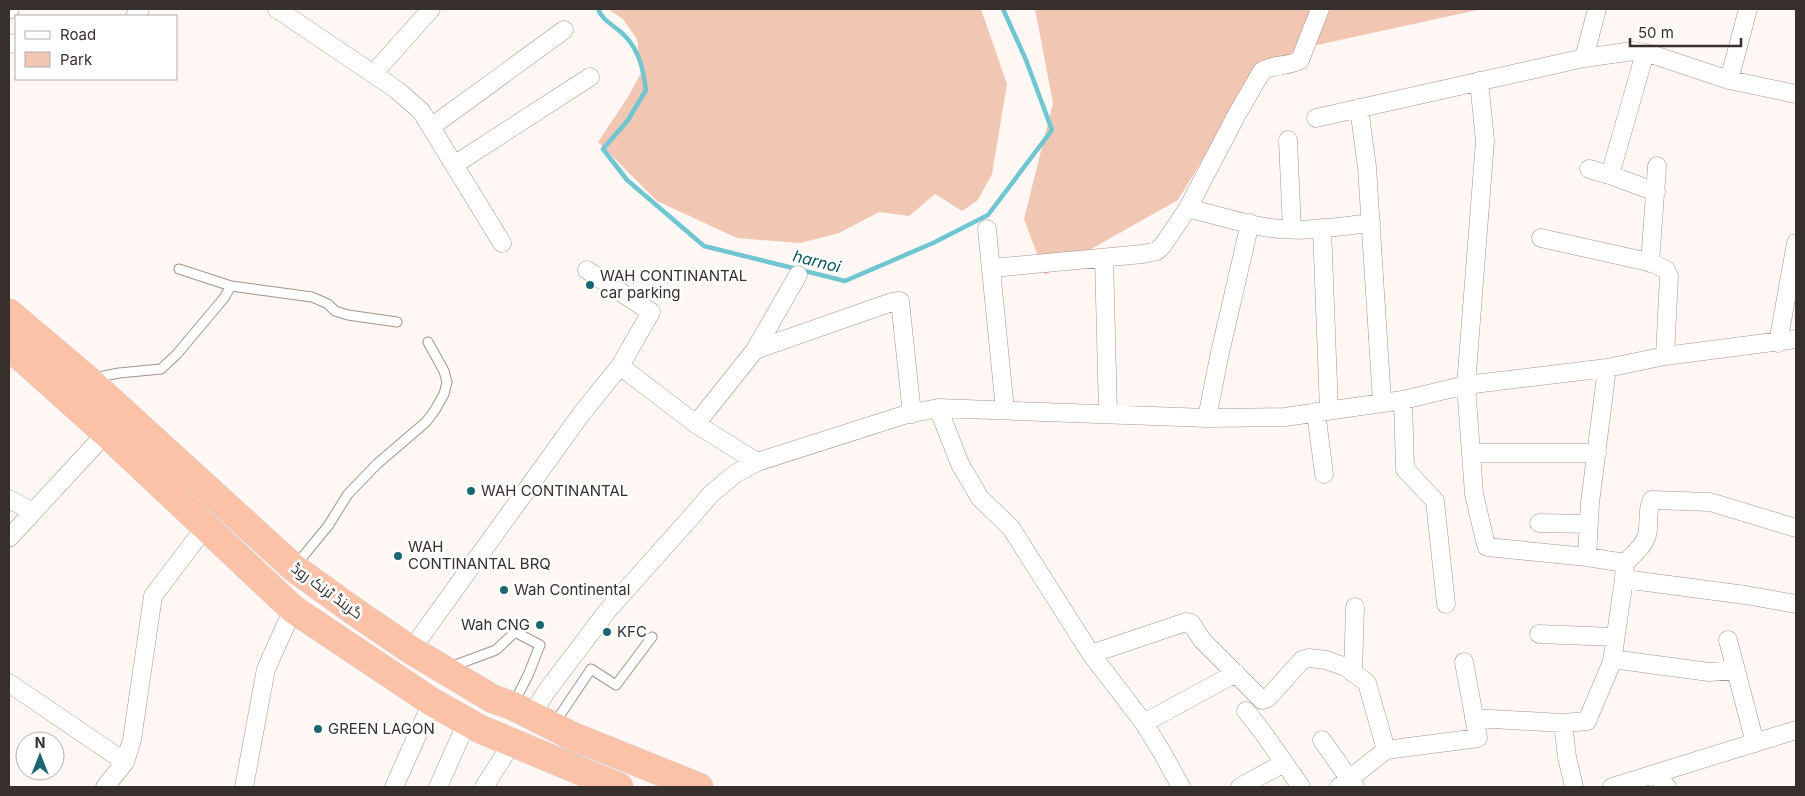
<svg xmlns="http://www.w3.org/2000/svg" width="1805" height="796" viewBox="0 0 1805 796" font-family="Inter,Cairo,sans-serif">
  <rect width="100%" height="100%" fill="#fef7f4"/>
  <path fill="#f1c6b2" d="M 608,9 L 981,9 L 1007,84 L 992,174 L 978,200 L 962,211 L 935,194 L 909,216 L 879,212 L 839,233 L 800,243 L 737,238 L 657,201 L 598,142 L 628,97 L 641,73 L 637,39 L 623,19 Z
    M 1035,9 L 1482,9 L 1308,47 L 1241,96 L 1178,200 L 1045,275 L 1024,219 L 1053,103 Z"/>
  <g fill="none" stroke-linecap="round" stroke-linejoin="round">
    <path stroke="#6fc6d0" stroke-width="4.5" d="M 598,9 C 603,22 616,26 625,36 C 640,52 643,69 646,90 L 628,120 L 603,149 L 627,180 L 704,246 L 845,281 L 933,243 L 988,215 L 1052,130 L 1026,60 L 1003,9"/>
    <g stroke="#a3948d" stroke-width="11">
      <path id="service" d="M 179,269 L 231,286 L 312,297 L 328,304 L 335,311 L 348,315 L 397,322
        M 94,378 L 119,373 L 161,369 L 177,354 L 224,298 L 231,286
        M 295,566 L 328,526 L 348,494 L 377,464 L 426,422 L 435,410 L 444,394 L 447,382 L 444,371 L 428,342
        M 450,667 L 496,650 L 515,632 L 540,645 L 529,673 L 514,703
        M 554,724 L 591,669 L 616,685 L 652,637"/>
    </g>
    <g stroke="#a3948d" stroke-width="19">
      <path id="minor" d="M 277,9 L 397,90 L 421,111 L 502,243
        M 9,10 L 10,9
        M 135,16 L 140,9
        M 9,44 L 16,43
        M 1584,58 L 1597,9
        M 373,74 L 431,9
        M 1729,80 L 1748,9
        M 1479,81 L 1485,141 L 1466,385 L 1474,494 L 1485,541 L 1487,547 L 1587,557 L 1625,563 L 1624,579
        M 1359,108 L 1367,167 L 1382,402
        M 1316,118 L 1584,58 L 1633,51 L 1651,54 L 1729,80 L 1796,94
        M 431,127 L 564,30
        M 1288,140 L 1292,229
        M 454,165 L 590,77
        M 1589,169 L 1610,175 L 1656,192
        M 1610,175 L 1645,53
        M 1188,208 C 1211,214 1235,221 1259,226 C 1295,234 1335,227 1371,223
        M 1322,228 L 1329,410
        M 987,229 L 1005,410
        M 1541,238 L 1653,263 L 1666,270 L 1669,276 L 1665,356
        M 1104,258 L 1108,414
        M 1650,263 L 1657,166
        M 992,268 L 1143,254 L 1157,251 L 1163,245 L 1188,208 L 1236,116 L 1262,71 C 1273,64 1288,67 1300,60 L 1320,9
        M 1778,343 L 1796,243
        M 755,350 L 798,275
        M 620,366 L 696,424 L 757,462
        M 1403,400 L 1405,469 L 1435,501 L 1446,604
        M 938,408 L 960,464 L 980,498 L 1011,528 L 1091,654 L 1144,723 L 1163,754 L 1181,787
        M 1316,412 L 1324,474
        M 1207,418 L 1219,357 L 1250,223
        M 696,424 L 755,350 L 892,302 L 900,301 L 912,414
        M 1471,453 L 1597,453
        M 9,499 L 33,512
        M 1539,523 L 1589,524
        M 9,538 L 106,433
        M 1587,557 L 1590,503 L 1607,368
        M 1625,563 C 1633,555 1644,546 1647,535 C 1650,524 1646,511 1652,500 L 1710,502 L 1796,528
        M 1539,634 L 1615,637
        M 1728,640 L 1755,743
        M 411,650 L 582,413 L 620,366 L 651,312 L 587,270
        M 1091,654 L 1186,622 L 1191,623 L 1202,640 L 1262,700 L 1268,698 L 1302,660 L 1309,658 L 1326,660 L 1346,667 L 1367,683 L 1386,750 L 1478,738 L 1464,662
        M 1612,659 L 1709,672 L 1735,670
        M 1353,673 L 1355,607
        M 9,683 L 125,762
        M 1246,711 L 1264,734 L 1301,787
        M 531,716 L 546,692 L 608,610 L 692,516 L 711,494 L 735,474 L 757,462 L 904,415 L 938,408 L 1207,418 L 1285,417 L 1403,400 L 1466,385 L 1607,368 L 1665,356 L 1796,339
        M 1474,718 L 1563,723
        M 1144,723 L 1236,673
        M 1322,740 L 1355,787
        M 1654,774 L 1667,787
        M 105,787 L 125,762 L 132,740 L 153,596 L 206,526
        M 244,787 L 266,669 L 293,609
        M 394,787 L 432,702
        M 438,787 L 467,722
        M 484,787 L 512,743
        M 1240,787 L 1284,763
        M 1339,787 L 1386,750
        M 1574,787 L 1567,757 L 1563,723 L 1587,721 L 1612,662 L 1624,579 L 1745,595 L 1796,604
        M 1612,787 L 1796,730"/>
    </g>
    <g stroke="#d7d5d5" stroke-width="29">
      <path id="trunk" d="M 9,313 L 87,379 L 294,568 L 358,614 L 411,650 L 493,699 L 513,706 L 572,736 L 699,787
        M 9,346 L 106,433 L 293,609 L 432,702 L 480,729 L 619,787"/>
    </g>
    <use href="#service" stroke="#fff" stroke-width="9"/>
    <use href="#minor" stroke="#fff" stroke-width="18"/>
    <use href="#trunk" stroke="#fbc2a8" stroke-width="28"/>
  </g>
  <g fill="#1c6870" stroke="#fff" stroke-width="2">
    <circle cx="590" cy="285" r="5"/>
    <circle cx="471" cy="491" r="5"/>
    <circle cx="398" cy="556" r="5"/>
    <circle cx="504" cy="590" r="5"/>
    <circle cx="540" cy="625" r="5"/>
    <circle cx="607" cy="632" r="5"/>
    <circle cx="318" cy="729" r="5"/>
  </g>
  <g text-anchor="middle" stroke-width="5" stroke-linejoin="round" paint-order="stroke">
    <g font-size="15" fill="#362f2c" stroke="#fff" text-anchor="start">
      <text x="600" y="281">WAH CONTINANTAL<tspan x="600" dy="17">car parking</tspan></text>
      <text x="481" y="496">WAH CONTINANTAL</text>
      <text x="408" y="552">WAH<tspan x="408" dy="17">CONTINANTAL BRQ</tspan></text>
      <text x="514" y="595">Wah Continental</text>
      <text x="530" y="630" text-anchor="end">Wah CNG</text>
      <text x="617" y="637">KFC</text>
      <text x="328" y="734">GREEN LAGON</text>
    </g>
    <g font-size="15" fill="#362f2c" stroke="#fff">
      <text transform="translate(327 591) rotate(36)" y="5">گرینڈ ٹرنک روڈ</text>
    </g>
    <g font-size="16" font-style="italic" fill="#07575f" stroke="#fff">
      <text transform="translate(817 261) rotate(14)" y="6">harnoi</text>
    </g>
  </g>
  <rect width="1805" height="796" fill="none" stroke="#362f2c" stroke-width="20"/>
  <rect x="15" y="15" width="162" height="65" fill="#ffffff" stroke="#afacab"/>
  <rect x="25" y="31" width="25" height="8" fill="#ffffff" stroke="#afacab"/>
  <text x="60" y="40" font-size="15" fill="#362f2c">Road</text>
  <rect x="25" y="52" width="25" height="15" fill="#f1c6b2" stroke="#afacab"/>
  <text x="60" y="65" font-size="15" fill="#362f2c">Park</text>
  <g transform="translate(40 756)"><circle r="24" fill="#ffffff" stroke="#afacab"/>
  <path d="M0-4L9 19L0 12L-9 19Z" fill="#1c6870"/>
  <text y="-8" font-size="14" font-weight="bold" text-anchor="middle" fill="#362f2c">N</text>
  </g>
  <path d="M1630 38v8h111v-8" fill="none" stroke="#362f2c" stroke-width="2.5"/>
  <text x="1638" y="38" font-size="15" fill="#362f2c" stroke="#ffffff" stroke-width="4" paint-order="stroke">50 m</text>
</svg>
